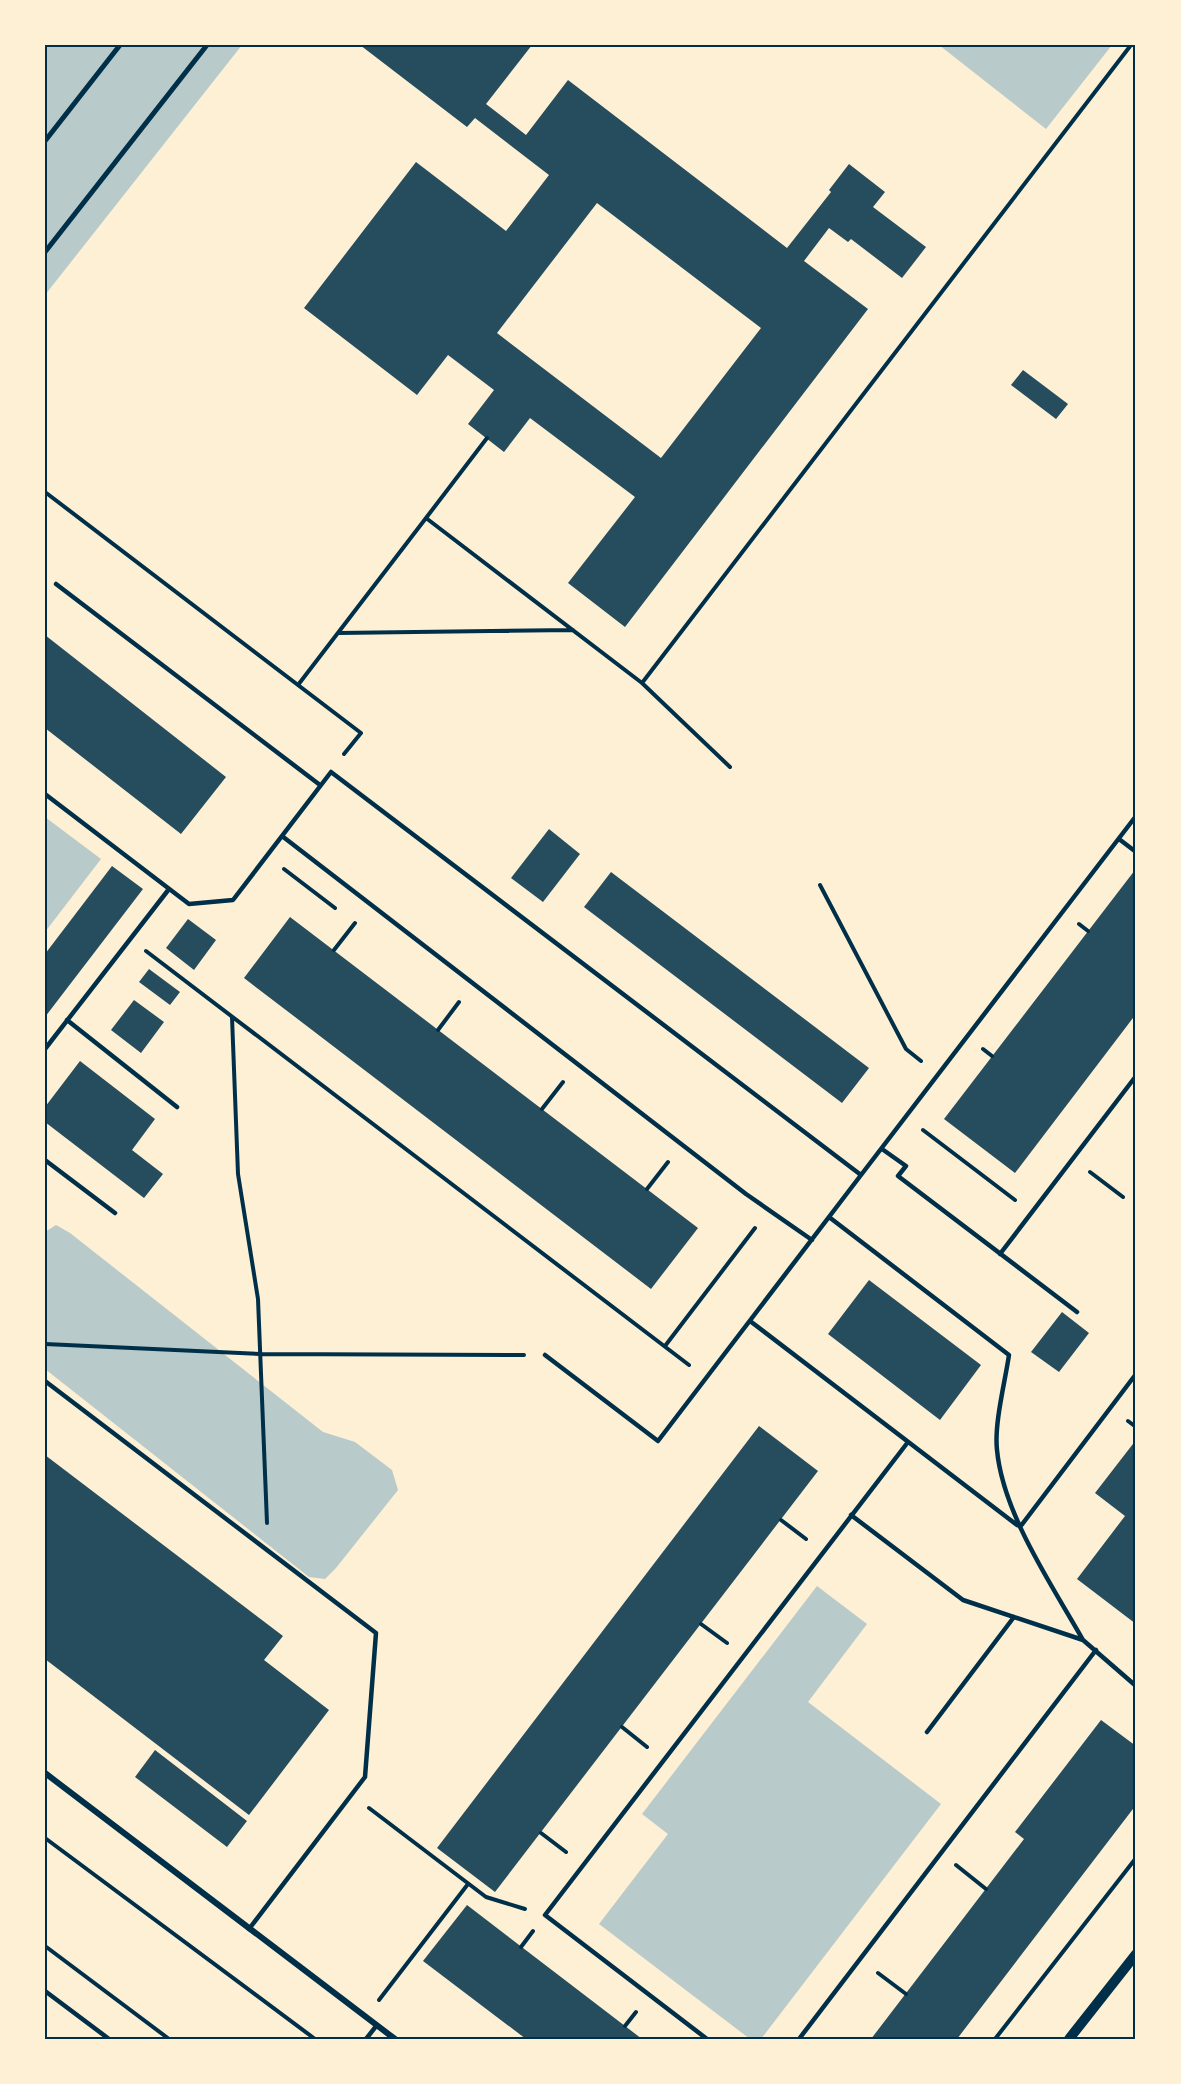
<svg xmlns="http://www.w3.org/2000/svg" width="1181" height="2084" viewBox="0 0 1181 2084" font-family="Ubuntu,sans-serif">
  <rect width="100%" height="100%" fill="#fdf0d5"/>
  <path fill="#b9caca" d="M 45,45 L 242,45 L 45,295 Z
    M 939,45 L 1112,45 L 1046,129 Z
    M 45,817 L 101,859 L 45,932 Z
    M 56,1225 L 70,1233 L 323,1432 L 355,1442 L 392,1470 L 398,1490 L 336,1568 L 325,1579 L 309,1577 L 45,1369 L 45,1232 Z
    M 817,1586 L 867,1624 L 808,1702 L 941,1804 L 761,2039 L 750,2039 L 599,1924 L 668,1834 L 642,1814 Z"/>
  <path fill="#264d5e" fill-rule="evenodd" d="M 360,45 L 532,45 L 486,104 L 526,135 L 568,80 L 787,248 L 831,192 L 829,190 L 849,164 L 885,192 L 873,207 L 926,247 L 902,278 L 851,239 L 848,242 L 829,228 L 804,261 L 868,309 L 625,627 L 568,583 L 635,497 L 530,418 L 504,452 L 468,424 L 494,390 L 448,355 L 417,395 L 304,308 L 416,162 L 506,231 L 549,175 L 475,118 L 467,127 ZM 597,203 L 761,328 L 661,458 L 497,333 Z
    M 1023,370 L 1068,404 L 1056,419 L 1011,385 Z
    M 45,635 L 226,777 L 181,834 L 45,728 Z
    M 549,829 L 580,854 L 543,902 L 511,878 Z
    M 112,866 L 143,889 L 45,1017 L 45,954 Z
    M 1135,870 L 1136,872 L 1136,1014 L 1015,1173 L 944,1119 Z
    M 611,872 L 869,1068 L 842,1103 L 584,907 Z
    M 290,917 L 698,1228 L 651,1289 L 244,978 Z
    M 188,919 L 216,940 L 194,970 L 166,948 Z
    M 149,969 L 180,992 L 170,1005 L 139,982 Z
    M 134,1000 L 164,1022 L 141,1053 L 111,1030 Z
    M 80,1061 L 155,1119 L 132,1150 L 163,1174 L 144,1198 L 45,1122 L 45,1107 Z
    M 869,1280 L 981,1365 L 940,1420 L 828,1334 Z
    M 1062,1312 L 1089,1333 L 1059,1372 L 1031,1352 Z
    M 759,1426 L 818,1471 L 495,1892 L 437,1848 Z
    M 1136,1440 L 1136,1624 L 1077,1579 L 1125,1516 L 1095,1493 Z
    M 45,1455 L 283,1636 L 264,1660 L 329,1710 L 249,1815 L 45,1659 Z
    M 1101,1720 L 1136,1746 L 1136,1805 L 957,2039 L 871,2039 L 1024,1839 L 1015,1832 Z
    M 155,1750 L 247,1821 L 227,1847 L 135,1777 Z
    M 467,1905 L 642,2039 L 526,2039 L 423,1961 Z"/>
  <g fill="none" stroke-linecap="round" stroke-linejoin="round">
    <path stroke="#003049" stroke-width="4" d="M 45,492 L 361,733 L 344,754
      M 426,518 L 487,438
      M 338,633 L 573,630
      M 642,683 L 1131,45
      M 298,685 L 426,518 L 642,683 L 730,767
      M 284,869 L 335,908
      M 820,885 L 906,1049 L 921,1061
      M 1079,924 L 1088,931
      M 334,950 L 355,923
      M 146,951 L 689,1365
      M 232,1017 L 238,1174 L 258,1299 L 267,1523
      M 438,1030 L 459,1002
      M 983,1049 L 992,1056
      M 542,1109 L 563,1082
      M 923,1130 L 1015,1200
      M 1090,1172 L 1123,1197
      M 647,1189 L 668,1162
      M 45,1344 L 260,1354 L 524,1355
      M 665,1346 L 755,1228
      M 1128,1421 L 1136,1427
      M 781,1520 L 806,1539
      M 701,1624 L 727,1643
      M 622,1727 L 647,1747
      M 369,1808 L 486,1897 L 525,1909
      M 541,1833 L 566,1852
      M 45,1838 L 315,2039
      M 956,1865 L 986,1889
      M 45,1946 L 169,2039
      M 521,1947 L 533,1931
      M 878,1973 L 906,1994
      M 379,2000 L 468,1884
      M 625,2026 L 636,2012
      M 995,2039 L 1136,1858"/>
    <path stroke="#003049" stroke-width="4.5" d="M 56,584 L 320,785
      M 45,794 L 189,904 L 233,900 L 331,772 L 861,1175 L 658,1441 L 545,1355
      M 282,836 L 746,1194 L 812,1240
      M 1119,839 L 1136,852
      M 67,1020 L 177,1107
      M 45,1049 L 169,889
      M 882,1149 L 906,1166 L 898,1176 L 1077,1312
      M 45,1160 L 115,1213
      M 861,1175 L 1136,816
      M 829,1217 L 1009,1355 C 1005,1382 994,1424 997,1450 C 1003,1514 1052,1585 1083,1640
      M 1000,1254 L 1136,1076
      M 750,1321 L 1017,1525
      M 45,1381 L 376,1633 L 365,1777 L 249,1929
      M 851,1515 L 963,1600 L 1083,1640 L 1136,1686
      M 1020,1527 L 1136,1374
      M 927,1732 L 1014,1617
      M 45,1991 L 109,2039
      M 366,2039 L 377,2025
      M 707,2039 L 545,1915 L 908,1442
      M 799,2039 L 1096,1650"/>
    <path stroke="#003049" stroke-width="5" d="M 45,141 L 120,45
      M 45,252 L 207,45"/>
    <path stroke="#003049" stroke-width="6" d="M 45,1773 L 395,2039"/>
    <path stroke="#003049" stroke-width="10" d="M 1069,2039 L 1136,1954"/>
  </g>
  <rect width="1181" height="2084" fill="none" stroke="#fdf0d5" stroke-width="93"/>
  <rect x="46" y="46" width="1088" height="1992" fill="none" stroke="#003049" stroke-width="2"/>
</svg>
